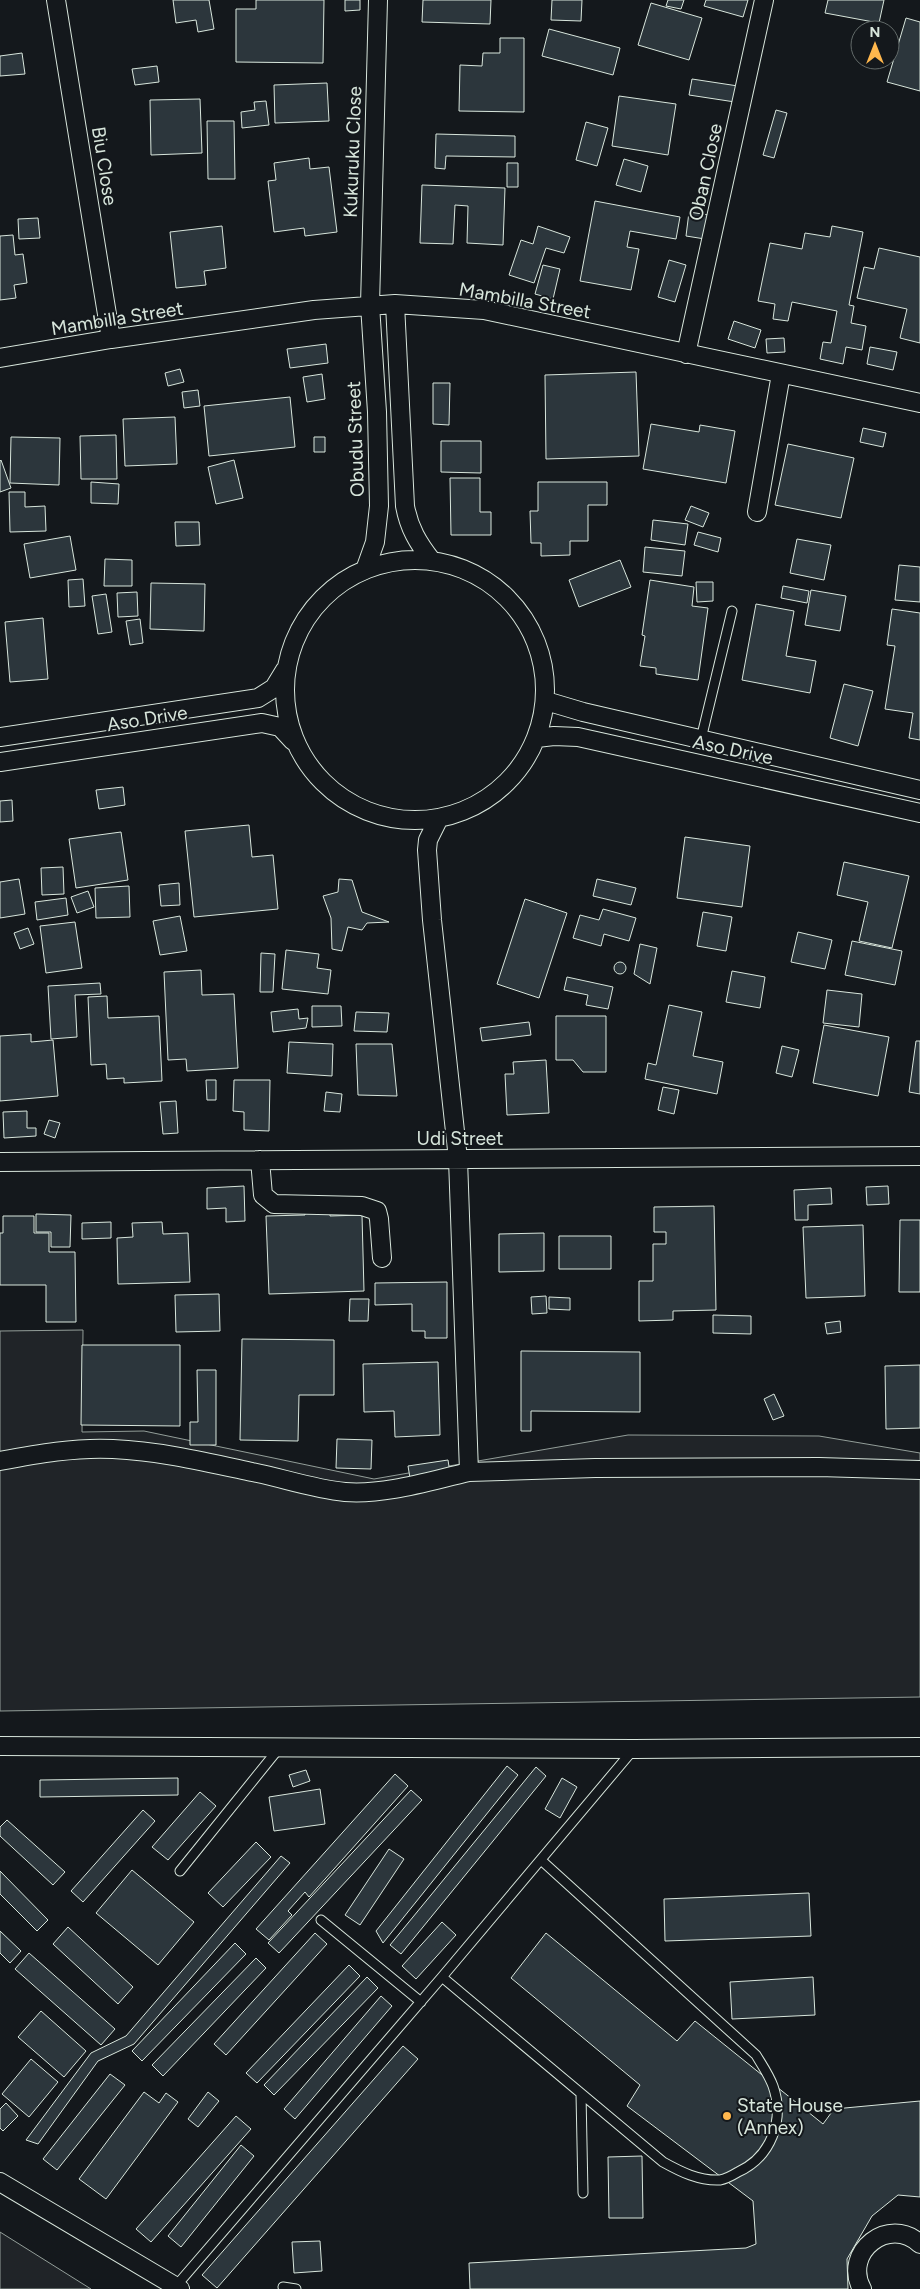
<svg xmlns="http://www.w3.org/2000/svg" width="920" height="2289" viewBox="0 0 920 2289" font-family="Figtree,sans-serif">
  <rect width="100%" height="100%" fill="#14181c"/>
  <path fill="#202428" stroke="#939e99" d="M 83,1330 L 82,1432 L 144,1431 L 374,1479 L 628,1435 L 819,1436 L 920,1453 L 920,1697 L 0,1711 L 0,1331 Z
    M 0,2232 L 91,2289 L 0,2289 Z"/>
  <path fill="#2c363c" stroke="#d8e6dc" d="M 173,0 L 209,0 L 214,29 L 198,32 L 196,20 L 176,23 Z
    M 256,0 L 324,0 L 323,63 L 236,62 L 236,9 L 256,9 Z
    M 345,0 L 360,0 L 360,10 L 345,11 Z
    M 423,0 L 491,0 L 490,24 L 422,22 Z
    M 552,0 L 582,0 L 581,21 L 551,20 Z
    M 668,0 L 684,0 L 681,9 L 666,6 Z
    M 706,0 L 748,0 L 743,17 L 704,6 Z
    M 828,0 L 884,0 L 879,23 L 825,13 Z
    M 651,3 L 702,18 L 689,60 L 638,45 Z
    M 906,18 L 920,22 L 920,91 L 887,82 Z
    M 549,29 L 620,48 L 613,75 L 542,56 Z
    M 500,38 L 524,38 L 524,112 L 459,111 L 460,65 L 482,66 L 483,53 L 500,53 Z
    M 22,53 L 25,74 L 0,76 L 0,56 Z
    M 157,66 L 159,82 L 135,85 L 132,69 Z
    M 692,79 L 738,86 L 735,102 L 689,95 Z
    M 327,83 L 329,121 L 275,123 L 274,85 Z
    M 619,96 L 676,104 L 668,155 L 612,146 Z
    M 200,99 L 202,153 L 151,155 L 150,100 Z
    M 266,101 L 269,125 L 242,128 L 241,112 L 255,110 L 254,102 Z
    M 776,110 L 787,113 L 774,158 L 763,155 Z
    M 207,121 L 234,121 L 235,179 L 208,179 Z
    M 586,122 L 608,128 L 597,166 L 576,160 Z
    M 436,134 L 515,136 L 515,157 L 446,156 L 445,169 L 435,168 Z
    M 309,158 L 310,169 L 329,167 L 337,232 L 305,236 L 304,228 L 274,232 L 268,181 L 276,180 L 274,163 Z
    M 624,159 L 648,166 L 641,192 L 616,185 Z
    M 507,163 L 518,163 L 518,187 L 507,187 Z
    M 422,185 L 505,188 L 503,245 L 467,243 L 468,206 L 455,205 L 453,244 L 420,243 Z
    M 595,201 L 680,217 L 676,239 L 630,231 L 627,247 L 639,249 L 631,290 L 580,281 Z
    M 689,212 L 709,215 L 705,239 L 686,236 Z
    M 38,218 L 40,238 L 19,239 L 18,219 Z
    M 222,226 L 226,268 L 204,271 L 206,285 L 176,288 L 170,232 Z
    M 538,226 L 570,237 L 564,253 L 546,248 L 534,283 L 509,275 L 521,240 L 533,244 Z
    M 832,226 L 863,232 L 849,305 L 854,306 L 851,323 L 866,326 L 862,350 L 846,347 L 843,364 L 820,359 L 823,342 L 831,343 L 837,311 L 792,302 L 788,321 L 773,319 L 775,304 L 758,301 L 770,243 L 802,249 L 805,233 L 830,237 Z
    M 13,235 L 15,255 L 23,254 L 27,283 L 14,285 L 16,298 L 0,300 L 0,236 Z
    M 879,248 L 920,257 L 920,343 L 900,338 L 907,309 L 857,298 L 864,267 L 874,269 Z
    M 669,260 L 686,265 L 675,302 L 658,297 Z
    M 543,265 L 560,269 L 553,299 L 535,294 Z
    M 734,321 L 761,330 L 755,348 L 728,339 Z
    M 784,338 L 785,352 L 767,353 L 766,339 Z
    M 326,344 L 328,363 L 290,368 L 287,349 Z
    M 870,347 L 897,352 L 893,370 L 867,364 Z
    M 180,369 L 184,382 L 168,386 L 165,373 Z
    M 636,372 L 639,456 L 546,459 L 545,375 Z
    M 322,374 L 325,399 L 307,402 L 303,377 Z
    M 433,383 L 450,383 L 449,425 L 433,424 Z
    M 198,390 L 200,406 L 184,408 L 182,392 Z
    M 290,397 L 295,447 L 209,456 L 204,406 Z
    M 175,417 L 177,464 L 125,466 L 123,419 Z
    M 651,424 L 699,432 L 700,425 L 735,431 L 726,483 L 643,469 Z
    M 863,428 L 886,433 L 883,447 L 860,442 Z
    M 116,435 L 117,479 L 81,479 L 80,436 Z
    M 11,437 L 60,438 L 59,485 L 10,483 Z
    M 314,437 L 325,437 L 325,452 L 314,452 Z
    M 441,441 L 481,441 L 481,473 L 441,472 Z
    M 788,444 L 854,458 L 841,518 L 775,505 Z
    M 1,460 L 11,488 L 0,492 L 0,461 Z
    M 234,460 L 243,498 L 216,504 L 208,467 Z
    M 450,478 L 480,478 L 480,512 L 491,512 L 491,535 L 451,535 Z
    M 91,482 L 119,484 L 118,504 L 91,503 Z
    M 538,482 L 607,482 L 607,505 L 588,505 L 588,541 L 570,541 L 570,555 L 541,556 L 541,543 L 531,543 L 530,511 L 538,511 Z
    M 9,492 L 25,492 L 25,507 L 45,506 L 46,531 L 10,532 Z
    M 691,506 L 709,513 L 703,527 L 685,520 Z
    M 653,520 L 688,524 L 685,545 L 651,540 Z
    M 175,522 L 199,522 L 200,545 L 176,546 Z
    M 698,532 L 721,538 L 718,552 L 694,545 Z
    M 70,536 L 76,570 L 30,578 L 24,544 Z
    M 797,539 L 831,545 L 824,580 L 790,573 Z
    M 645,547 L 685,551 L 682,576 L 643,572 Z
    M 105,559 L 132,560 L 132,586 L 104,586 Z
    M 620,560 L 631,587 L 579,607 L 569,580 Z
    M 899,565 L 920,567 L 920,602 L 895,600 Z
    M 83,579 L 85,606 L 69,607 L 68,580 Z
    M 650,580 L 694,587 L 692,606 L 708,608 L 698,680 L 656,674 L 656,668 L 640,666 L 645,636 L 642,635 Z
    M 696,582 L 713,582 L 713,601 L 697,602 Z
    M 151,583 L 205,584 L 204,631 L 150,629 Z
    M 783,586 L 809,591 L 807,603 L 781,598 Z
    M 811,590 L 846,596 L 840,631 L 805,625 Z
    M 137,592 L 138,616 L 118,617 L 117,593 Z
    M 106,594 L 112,632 L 98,634 L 92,596 Z
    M 756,604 L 794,611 L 786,656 L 816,661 L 810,693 L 742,680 Z
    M 892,609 L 920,613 L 920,740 L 909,738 L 913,713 L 885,709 L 895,646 L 887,645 Z
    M 43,618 L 48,679 L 10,682 L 5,622 Z
    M 140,619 L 143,643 L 130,645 L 126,621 Z
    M 844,684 L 873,691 L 858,746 L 830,738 Z
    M 123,787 L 125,805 L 99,809 L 96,790 Z
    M 12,800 L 13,821 L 0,822 L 0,801 Z
    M 249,825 L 252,857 L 273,855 L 278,909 L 194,917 L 185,831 Z
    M 121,832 L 128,880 L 76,888 L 69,839 Z
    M 685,837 L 750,846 L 742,907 L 677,898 Z
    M 844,862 L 909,876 L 892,948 L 859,941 L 868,902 L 837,895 Z
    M 63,867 L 64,894 L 42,895 L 41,868 Z
    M 19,879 L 25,914 L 0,918 L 0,882 Z
    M 339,879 L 352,880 L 362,912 L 389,922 L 367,923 L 362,930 L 348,927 L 342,951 L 332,949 L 331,918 L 323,896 L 338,892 Z
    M 597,879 L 636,888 L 631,905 L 593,896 Z
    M 179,883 L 180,905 L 161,906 L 159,885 Z
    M 129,886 L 130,917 L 96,918 L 95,888 Z
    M 88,891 L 94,907 L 77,913 L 71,897 Z
    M 66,898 L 68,915 L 37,920 L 35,902 Z
    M 525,899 L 567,913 L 539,998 L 497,984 Z
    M 603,909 L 636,918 L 629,941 L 604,934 L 601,946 L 573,938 L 580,915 L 599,920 Z
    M 703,912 L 732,917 L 726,951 L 697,946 Z
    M 180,916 L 187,951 L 160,955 L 153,921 Z
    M 75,922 L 82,968 L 46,973 L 40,926 Z
    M 28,928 L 34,944 L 20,949 L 14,933 Z
    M 798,932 L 832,940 L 825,969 L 791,962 Z
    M 852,941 L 902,951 L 895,985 L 845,975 Z
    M 640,944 L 657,948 L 650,984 L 634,974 Z
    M 286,950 L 319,954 L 317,968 L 331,970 L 328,994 L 282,989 Z
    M 261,953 L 275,954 L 273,992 L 260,992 Z
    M614 968a6 6 0 1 1 12 0a6 6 0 1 1-12 0Z
    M 201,970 L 202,995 L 234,994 L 238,1068 L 187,1071 L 186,1059 L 168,1060 L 164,972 Z
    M 732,971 L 765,977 L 760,1008 L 726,1002 Z
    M 567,977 L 613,987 L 608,1009 L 586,1005 L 588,995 L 564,990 Z
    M 100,983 L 101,994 L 75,995 L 77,1037 L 51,1039 L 48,986 Z
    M 827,990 L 862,994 L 859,1027 L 823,1023 Z
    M 107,996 L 108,1018 L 159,1016 L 162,1081 L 124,1083 L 124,1078 L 107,1079 L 106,1064 L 91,1065 L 88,997 Z
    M 669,1005 L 702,1012 L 693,1056 L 723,1062 L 717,1094 L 645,1079 L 648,1063 L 656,1065 Z
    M 312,1006 L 341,1006 L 342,1026 L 312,1027 Z
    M 298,1009 L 299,1019 L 308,1018 L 306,1028 L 273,1032 L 271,1012 Z
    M 356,1012 L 389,1013 L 387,1032 L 354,1031 Z
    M 556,1016 L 606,1016 L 606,1072 L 583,1072 L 573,1060 L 556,1060 Z
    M 529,1022 L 531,1035 L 482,1041 L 480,1028 Z
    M 824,1025 L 889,1037 L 878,1096 L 813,1083 Z
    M 31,1034 L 31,1042 L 53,1040 L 58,1096 L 0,1101 L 0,1036 Z
    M 916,1041 L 920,1041 L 920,1094 L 909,1092 Z
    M 289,1042 L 333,1044 L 332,1076 L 287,1073 Z
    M 356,1044 L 392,1044 L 397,1096 L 358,1095 Z
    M 782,1046 L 799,1050 L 792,1077 L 776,1073 Z
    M 546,1060 L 549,1113 L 507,1115 L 505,1074 L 514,1074 L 513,1062 Z
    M 206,1080 L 216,1080 L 216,1100 L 207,1100 Z
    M 234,1080 L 270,1080 L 269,1131 L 244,1130 L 244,1112 L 233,1111 Z
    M 663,1087 L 679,1090 L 674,1114 L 658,1110 Z
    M 326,1092 L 342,1094 L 340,1112 L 324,1111 Z
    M 176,1101 L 178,1133 L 163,1134 L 160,1102 Z
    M 27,1111 L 27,1128 L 36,1128 L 36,1136 L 4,1138 L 3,1112 Z
    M 49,1120 L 60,1123 L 55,1138 L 44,1134 Z
    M 244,1186 L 245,1221 L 226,1222 L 226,1208 L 207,1209 L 207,1188 Z
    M 888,1186 L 889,1204 L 867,1205 L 866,1187 Z
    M 831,1188 L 832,1204 L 808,1205 L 808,1220 L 795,1220 L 794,1190 Z
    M 330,1200 L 330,1216 L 362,1215 L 364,1291 L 269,1294 L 266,1216 L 305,1215 L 304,1201 Z
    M 714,1206 L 716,1310 L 673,1311 L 673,1320 L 639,1321 L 639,1281 L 653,1281 L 653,1244 L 666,1244 L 666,1232 L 654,1232 L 654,1207 Z
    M 36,1214 L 71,1215 L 70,1247 L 51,1247 L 51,1232 L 36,1232 Z
    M 3,1216 L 34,1216 L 34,1233 L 49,1233 L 49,1252 L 75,1252 L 76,1322 L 46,1322 L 46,1285 L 0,1285 L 0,1233 L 3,1233 Z
    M 900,1220 L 920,1220 L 920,1292 L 899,1292 Z
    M 111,1222 L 111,1238 L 82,1239 L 82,1223 Z
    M 162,1222 L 163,1234 L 188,1233 L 190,1282 L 118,1284 L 117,1238 L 133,1237 L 132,1223 Z
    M 863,1225 L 865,1296 L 806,1298 L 803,1227 Z
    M 544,1233 L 544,1271 L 499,1272 L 499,1234 Z
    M 559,1236 L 611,1236 L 611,1269 L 559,1269 Z
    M 447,1282 L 447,1338 L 425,1338 L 425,1331 L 412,1331 L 412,1304 L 375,1305 L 375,1283 Z
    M 219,1294 L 220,1331 L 176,1332 L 175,1295 Z
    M 546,1296 L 547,1313 L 532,1314 L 531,1297 Z
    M 549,1297 L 570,1298 L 570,1310 L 549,1309 Z
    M 350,1299 L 369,1299 L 368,1321 L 349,1321 Z
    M 713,1315 L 751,1316 L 751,1334 L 713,1333 Z
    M 840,1321 L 841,1332 L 827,1334 L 825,1323 Z
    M 242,1339 L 334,1340 L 334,1395 L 299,1395 L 298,1441 L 240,1440 Z
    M 82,1345 L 180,1345 L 180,1426 L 81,1425 Z
    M 521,1351 L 640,1352 L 640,1412 L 531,1411 L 531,1431 L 521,1431 Z
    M 438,1362 L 440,1435 L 395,1437 L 394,1411 L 364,1412 L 363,1364 Z
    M 920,1365 L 920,1428 L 886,1429 L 885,1366 Z
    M 197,1370 L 216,1370 L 216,1445 L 190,1445 L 190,1422 L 198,1422 Z
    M 774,1394 L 784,1416 L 773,1420 L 764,1399 Z
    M 337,1439 L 372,1440 L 371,1469 L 336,1468 Z
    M 448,1460 L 450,1473 L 410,1478 L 408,1466 Z
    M 507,1766 L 518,1775 L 383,1943 L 376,1931 Z
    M 536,1767 L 546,1776 L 401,1954 L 390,1945 Z
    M 306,1770 L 310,1781 L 293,1787 L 289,1775 Z
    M 395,1774 L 408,1786 L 309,1897 L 305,1892 L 288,1911 L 292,1915 L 269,1940 L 256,1929 Z
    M 178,1778 L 178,1795 L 40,1797 L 40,1780 Z
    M 562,1778 L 577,1787 L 560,1818 L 545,1809 Z
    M 320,1789 L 325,1824 L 274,1831 L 269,1797 Z
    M 411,1790 L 422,1800 L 279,1953 L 268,1943 Z
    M 200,1792 L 216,1806 L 168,1860 L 152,1847 Z
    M 143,1810 L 155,1821 L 83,1902 L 71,1891 Z
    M 7,1820 L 65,1872 L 53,1885 L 0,1836 L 0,1827 Z
    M 256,1842 L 271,1857 L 223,1907 L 208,1893 Z
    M 389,1849 L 404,1859 L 360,1925 L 345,1915 Z
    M 281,1856 L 290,1863 L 134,2044 L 98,2061 L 38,2144 L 26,2140 L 91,2053 L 126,2036 Z
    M 132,1870 L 194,1922 L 158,1965 L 96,1913 Z
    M 0,1871 L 48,1920 L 37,1931 L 0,1894 Z
    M 809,1893 L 811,1936 L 665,1941 L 664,1899 Z
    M 442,1922 L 456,1935 L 416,1979 L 402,1966 Z
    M 68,1927 L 133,1987 L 118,2004 L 53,1944 Z
    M 0,1931 L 21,1951 L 10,1963 L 0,1953 Z
    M 315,1933 L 327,1944 L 226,2055 L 214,2044 Z
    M 546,1933 L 677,2041 L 695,2021 L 823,2124 L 834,2109 L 920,2101 L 920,2197 L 898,2195 L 872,2216 L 847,2259 L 848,2289 L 470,2289 L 469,2263 L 746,2248 L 756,2244 L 753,2201 L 627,2106 L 640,2085 L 511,1978 Z
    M 235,1943 L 246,1954 L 142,2061 L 132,2051 Z
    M 29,1953 L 115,2029 L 101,2045 L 15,1969 Z
    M 256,1958 L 266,1968 L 163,2076 L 152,2065 Z
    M 349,1965 L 360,1976 L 257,2083 L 246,2073 Z
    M 367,1977 L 378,1988 L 274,2095 L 264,2085 Z
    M 813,1977 L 815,2015 L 732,2019 L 730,1982 Z
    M 381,1996 L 392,2006 L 295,2119 L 284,2109 Z
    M 41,2011 L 86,2051 L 64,2077 L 18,2037 Z
    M 403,2046 L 418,2059 L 217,2288 L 202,2275 Z
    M 31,2059 L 58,2082 L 29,2117 L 2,2094 Z
    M 110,2074 L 125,2085 L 57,2170 L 43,2159 Z
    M 144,2092 L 159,2103 L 166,2093 L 178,2102 L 106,2199 L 79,2179 Z
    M 208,2092 L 219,2101 L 198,2127 L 188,2119 Z
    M 6,2103 L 18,2116 L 3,2131 L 0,2128 L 0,2109 Z
    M 236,2116 L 251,2129 L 151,2242 L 136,2229 Z
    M 241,2145 L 254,2156 L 181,2247 L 168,2236 Z
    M 642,2156 L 643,2218 L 609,2218 L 608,2157 Z
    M 320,2241 L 322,2271 L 294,2273 L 292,2242 Z"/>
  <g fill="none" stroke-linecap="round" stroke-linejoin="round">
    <g stroke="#d8e6dc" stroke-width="11">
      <path id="service" d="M 701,739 L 732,611
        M 180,1871 L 280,1747
        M 321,1920 L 421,2002
        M 442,1977 L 663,2162 C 681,2172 699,2181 720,2180 C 726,2179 733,2175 738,2172 C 771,2157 785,2120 773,2086 C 769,2075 762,2065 756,2055 L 541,1860
        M 581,2094 L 583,2193
        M 176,2286 L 442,1977 L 633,1750
        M 283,2287 L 296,2289"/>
    </g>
    <g stroke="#d8e6dc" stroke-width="20">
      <path id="minor" d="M 56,0 L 111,339
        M 395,304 L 405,506 C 409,528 418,543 432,561
        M 686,354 L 764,0
        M 0,358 L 111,339 L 314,310 L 395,304 L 484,310 L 920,403
        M 757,512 L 781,374
        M285 690a130 130 0 1 1 260 0a130 130 0 1 1-260 0Z
        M 365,570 L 375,542 L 379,506 L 377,412 L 370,305 L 378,0
        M 546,701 L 583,712 L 920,790
        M 0,737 L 258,698 L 274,688 L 285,670
        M 537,738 L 554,736 L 578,737 L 920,813
        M 0,762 L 262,723 L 280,727 L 293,741
        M 439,818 L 428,840 L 427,850 L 432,920 L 458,1159 L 469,1472 L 595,1468 L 819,1467 L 920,1470
        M 260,1160 L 263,1195 L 274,1204 L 362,1206 L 377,1211 L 379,1219 L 382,1258
        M 0,1162 L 920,1156
        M 0,1461 C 37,1454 76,1447 113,1449 C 160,1451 206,1462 252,1472 C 283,1478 313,1489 345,1492 C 386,1495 429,1481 469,1472
        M 0,1746 L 634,1749 L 920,1747
        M 0,2182 L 180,2289
        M 862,2289 C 842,2252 889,2215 920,2244"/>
    </g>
    <use href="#service" stroke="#14181c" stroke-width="9"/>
    <use href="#minor" stroke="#14181c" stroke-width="18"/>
  </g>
  <circle fill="#ffb74d" stroke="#14181c" stroke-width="2" cx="727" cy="2116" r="5"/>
  <g text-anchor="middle" stroke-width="4" stroke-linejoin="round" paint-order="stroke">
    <g font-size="19" fill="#d8e6dc" stroke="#14181c">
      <text transform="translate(352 152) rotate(-88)" y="7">Kukuruku Close</text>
      <text transform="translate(105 166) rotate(81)" y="7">Biu Close</text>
      <text transform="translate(705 172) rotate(-78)" y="7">Oban Close</text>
      <text transform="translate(525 300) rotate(10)" y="7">Mambilla Street</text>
      <text transform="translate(117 318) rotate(-9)" y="7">Mambilla Street</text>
      <text transform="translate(355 439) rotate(-92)" y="7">Obudu Street</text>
      <text transform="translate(147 718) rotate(-9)" y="7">Aso Drive</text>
      <text transform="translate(733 749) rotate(12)" y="7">Aso Drive</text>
      <text x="460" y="1145">Udi Street</text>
    </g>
    <g font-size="19" fill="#d8e6dc" stroke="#14181c" text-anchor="start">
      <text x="737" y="2112">State House<tspan x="737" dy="22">(Annex)</tspan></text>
    </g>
  </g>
  <g transform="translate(875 45)"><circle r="24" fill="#14181c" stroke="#626a69"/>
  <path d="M0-4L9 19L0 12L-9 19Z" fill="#ffb74d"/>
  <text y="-8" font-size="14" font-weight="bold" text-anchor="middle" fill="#d8e6dc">N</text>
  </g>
</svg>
